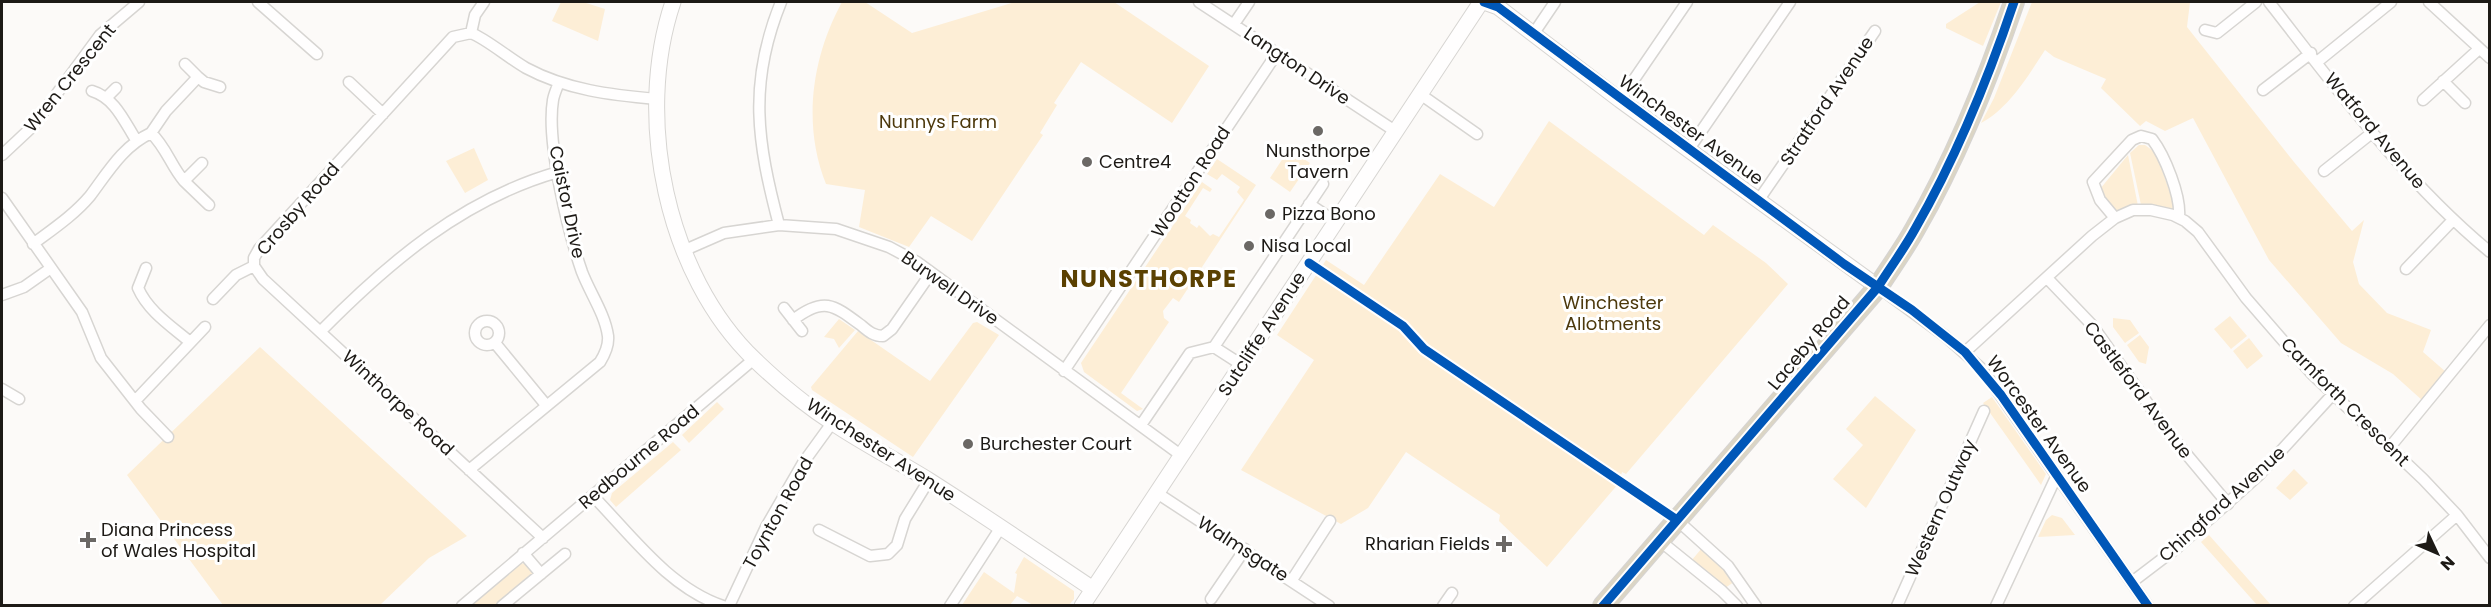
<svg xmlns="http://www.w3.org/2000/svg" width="2491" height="607" viewBox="0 0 2491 607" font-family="Poppins,sans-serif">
  <rect width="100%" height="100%" fill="#fcfaf8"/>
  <path fill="#fdeed6" d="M 561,2 L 583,2 L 605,9 L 598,41 L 552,21 Z
    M 842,2 L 865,2 L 912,33 L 1015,2 L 1114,2 L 1209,66 L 1172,123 L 1081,62 L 1054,103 L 1057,105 L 1040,133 L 1043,135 L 972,241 L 931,216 L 909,247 L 859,227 L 865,190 L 826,184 C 802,124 812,57 842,2 Z
    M 1980,2 L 2001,2 L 1983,46 L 1946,28 L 1946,24 Z
    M 2032,2 L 2190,2 L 2187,27 L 2294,162 L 2352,231 L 2364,220 L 2353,262 L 2359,284 L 2387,313 L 2431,330 L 2423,352 L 2446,372 L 2423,401 L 2393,374 L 2341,343 L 2269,260 L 2193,118 L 2165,131 L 2146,121 L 2140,126 L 2101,88 L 2106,79 L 2054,57 L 2045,50 C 2028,76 2009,108 1981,123 L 1994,98 Z
    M 1549,121 L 1704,235 L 1713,225 L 1766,263 L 1788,284 L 1626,474 L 1622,472 L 1619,483 L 1547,567 L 1499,521 L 1500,515 L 1406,452 L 1368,508 L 1341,524 L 1241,470 L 1314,360 L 1277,335 L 1326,260 L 1364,285 L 1440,174 L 1494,207 Z
    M 2139,145 L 2145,145 L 2156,153 L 2174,204 L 2172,209 L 2147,208 L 2141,205 L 2130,153 Z
    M 474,148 L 488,180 L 465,193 L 446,161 Z
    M 1289,149 L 1310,163 L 1290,192 L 1270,178 Z
    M 2128,155 L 2138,206 L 2116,212 L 2106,203 L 2100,189 Z
    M 1217,159 L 1256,185 L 1179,302 L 1173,298 L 1163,311 L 1164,318 L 1169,322 L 1121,393 L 1143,409 L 1137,411 L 1084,372 L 1081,363 L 1202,182 L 1212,189 L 1210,192 L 1203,188 L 1185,216 L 1191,220 L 1190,223 L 1197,228 L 1199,225 L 1210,236 L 1213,234 L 1219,237 L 1244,200 L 1237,192 L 1240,187 L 1222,174 L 1217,180 L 1207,174 Z
    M 2230,316 L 2247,336 L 2231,349 L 2214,329 Z
    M 2113,318 L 2130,320 L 2139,333 L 2125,343 L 2113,327 Z
    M 839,319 L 855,330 L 839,348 L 834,339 L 824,337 Z
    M 977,322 L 999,335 L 913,457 L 812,390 L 811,387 L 858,331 L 930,381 L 973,323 Z
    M 2140,335 L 2149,347 L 2146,364 L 2139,362 L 2127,345 Z
    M 2249,338 L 2263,356 L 2247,369 L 2233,351 Z
    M 260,347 L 467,536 L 429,558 L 380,605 L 223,605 L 127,475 Z
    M 1875,396 L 1916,430 L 1866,508 L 1833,479 L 1863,445 L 1846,429 Z
    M 1992,397 L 2046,474 L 2041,485 L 1983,403 Z
    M 717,402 L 724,409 L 689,443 L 682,435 Z
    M 673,442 L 681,450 L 616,507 L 610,500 L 612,493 Z
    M 2294,469 L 2308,483 L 2290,500 L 2276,488 Z
    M 2052,515 L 2062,518 L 2075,535 L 2038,537 L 2046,520 Z
    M 2209,535 L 2271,605 L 2257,605 L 2201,542 Z
    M 1702,548 L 1720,564 L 1734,582 L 1725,588 L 1691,561 Z
    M 1024,557 L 1074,591 L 1074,599 L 1069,605 L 1033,605 L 1017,596 L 1010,605 L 962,605 L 984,572 L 1014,593 L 1017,574 L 1015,573 Z
    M 525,563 L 533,572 L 532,575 L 497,605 L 469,606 L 520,564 Z"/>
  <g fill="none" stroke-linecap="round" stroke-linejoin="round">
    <g stroke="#d7d5d2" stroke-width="13">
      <path id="street" d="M 258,2 L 317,54
        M 1199,2 L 1395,131
        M 2269,2 C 2337,89 2404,181 2490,252
        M 2429,2 L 2490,58
        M 1234,24 L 1249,2
        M 2205,30 L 2217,33 L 2256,2
        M 471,33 C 485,38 510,59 526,68 C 567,90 611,95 657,99
        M 1534,33 L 1555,2
        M 2317,62 L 2391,2
        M 198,77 L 204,82 L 220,87
        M 2443,81 L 2465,103
        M 349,82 L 383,114
        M 2263,90 L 2311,53
        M 92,91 C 115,98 124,121 136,140
        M 1420,94 L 1477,134
        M 107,97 L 116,88
        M 1620,100 L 1687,2
        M 2423,100 L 2479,49
        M 151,133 L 166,111 L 198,77 L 185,64
        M 1689,149 L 1790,2
        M 2,155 L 33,126 L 100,35 L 139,2
        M 2324,171 L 2373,132
        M 184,181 L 209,205
        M 2,198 L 82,312 L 101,358 L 141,409 L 168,437
        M 1758,201 L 1875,31
        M 1309,204 L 1336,222
        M 2115,218 L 2100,200 L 2093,182 L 2132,140 L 2141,136 L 2152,139 C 2165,156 2181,196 2179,217
        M 779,225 C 757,142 748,83 781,2
        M 33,244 C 53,229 74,215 90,196 C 108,172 123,146 151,133 C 166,147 171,166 184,181 L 202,163
        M 685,250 L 724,233 L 779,225 L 836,229 L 889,247 L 917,262 L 1182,456
        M 254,266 L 263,279 L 543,538
        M 146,268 L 138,288 C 148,311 171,326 190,342
        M 2406,269 L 2452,221
        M 2047,278 L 2092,325 L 2168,432 L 2228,504
        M 1878,287 L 1945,336 L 1982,369 L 2148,606
        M 2,295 L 24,287 L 51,268
        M 213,299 L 236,275 L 254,266 L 254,258 L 259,249 L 453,37 L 471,33 L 475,15 L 484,2
        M 784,308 L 802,331
        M 793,320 C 824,296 834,305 862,326 C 869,332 874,336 883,336 L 892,329 L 931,273
        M475 333a12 12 0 1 1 24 0a12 12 0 1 1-24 0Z
        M 321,331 C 389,262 463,199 558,172
        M 495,343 L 546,405
        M 1214,347 L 1242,365
        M 1965,352 L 2092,236 L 2115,218 L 2133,210 L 2151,210 L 2173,215 L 2185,221 L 2198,232 L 2246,298 L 2312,374 L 2423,479 L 2457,515 L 2490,558
        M 1064,371 L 1277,53
        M 2,389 L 19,399
        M 135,401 L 205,327
        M 1141,425 L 1190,353 L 1214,347 L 1323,184
        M 2390,447 L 2490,325
        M 469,470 L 600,362 C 605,354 609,346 608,336 C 605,314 590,293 582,272 C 568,232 546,141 553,100 C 554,94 557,88 559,82
        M 1157,493 L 1329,606
        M 593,496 C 631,535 669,588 723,606
        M 1677,520 L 1728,566 L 1756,606
        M 819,530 L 870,556 L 888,554 L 897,545 L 905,519 L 929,480
        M 1659,540 L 1722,591 L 1737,606
        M 523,553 L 541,574
        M 1292,580 L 1330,521
        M 2132,582 L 2178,547 L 2258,476 L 2333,394
        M 1211,599 L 1245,549
        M 462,606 L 754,359
        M 502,606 L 565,554
        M 729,606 L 766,527 L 803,463 L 832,423
        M 950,606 L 1001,527
        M 1443,606 L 1452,593
        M 1897,606 L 1984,411
        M 1996,606 L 2057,475
        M 2354,606 L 2457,515"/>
    </g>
    <g stroke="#d7d5d2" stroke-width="17">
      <path id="secondary" d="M 673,2 C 634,117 666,275 755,360 C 779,383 805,405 833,423 C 864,444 898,461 930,481 C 985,516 1039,553 1093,589
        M 1484,2 L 1498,7 L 1620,100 L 1878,287
        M 1082,606 L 1481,2"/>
    </g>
    <g stroke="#d6d4d3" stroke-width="22">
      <path id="highway" d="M 1603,606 L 1878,287 C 1890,268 1904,249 1915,229 C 1956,158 1988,79 2014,2"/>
    </g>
    <use href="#street" stroke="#fffefe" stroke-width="10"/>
    <use href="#secondary" stroke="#fffefe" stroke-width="15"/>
    <use href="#highway" stroke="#dbd5c5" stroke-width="20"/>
    <g stroke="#fff" stroke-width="13">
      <path id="cycleway" d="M 1484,2 L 1498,7 L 1844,264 L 1912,310 L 1965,352 L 2001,395 L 2148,606
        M 1309,263 L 1403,326 L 1424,349 L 1677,520
        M 1603,606 L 1878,287 C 1890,268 1904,249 1915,229 C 1956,158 1988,79 2014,2"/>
    </g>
    <use href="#cycleway" stroke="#0057b8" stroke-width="9"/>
  </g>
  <g fill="#6b6865" stroke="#fff" stroke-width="2">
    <circle cx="1318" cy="131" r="6"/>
    <circle cx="1087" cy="162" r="6"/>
    <circle cx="1270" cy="214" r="6"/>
    <circle cx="1249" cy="246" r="6"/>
    <circle cx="968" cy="444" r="6"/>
    <path d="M85 531h6v6h6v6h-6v6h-6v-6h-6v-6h6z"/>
    <path d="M1501 535h6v6h6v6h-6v6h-6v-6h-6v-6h6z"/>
  </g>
  <g text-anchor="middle" stroke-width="6" stroke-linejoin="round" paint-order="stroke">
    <g font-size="18" fill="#1d1a16" stroke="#fff">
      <text transform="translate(1297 66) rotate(34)" y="6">Langton Drive</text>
      <text transform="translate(70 78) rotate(-51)" y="6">Wren Crescent</text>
      <text transform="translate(1827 101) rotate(-56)" y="6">Stratford Avenue</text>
      <text transform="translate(1691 130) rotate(36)" y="6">Winchester Avenue</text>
      <text transform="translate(2375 131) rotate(50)" y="6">Watford Avenue</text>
      <text transform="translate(1191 182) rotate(-57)" y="6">Wootton Road</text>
      <text transform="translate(567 202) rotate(78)" y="6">Caistor Drive</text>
      <text transform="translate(298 209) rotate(-49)" y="6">Crosby Road</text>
      <text transform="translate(950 288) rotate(35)" y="6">Burwell Drive</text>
      <text transform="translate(1262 334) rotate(-57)" y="6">Sutcliffe Avenue</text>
      <text transform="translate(1809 343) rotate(-50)" y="6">Laceby Road</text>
      <text transform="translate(2138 390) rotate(53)" y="6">Castleford Avenue</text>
      <text transform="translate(2345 402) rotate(45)" y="6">Carnforth Crescent</text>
      <text transform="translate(398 403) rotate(43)" y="6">Winthorpe Road</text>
      <text transform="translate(2039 424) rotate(54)" y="6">Worcester Avenue</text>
      <text transform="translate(881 450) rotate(33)" y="6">Winchester Avenue</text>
      <text transform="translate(639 457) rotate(-40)" y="6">Redbourne Road</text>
      <text transform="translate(2222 504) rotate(-42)" y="6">Chingford Avenue</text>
      <text transform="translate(1941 508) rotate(-66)" y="6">Western Outway</text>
      <text transform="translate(778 513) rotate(-61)" y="6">Toynton Road</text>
      <text transform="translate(1243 549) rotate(33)" y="6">Walmsgate</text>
    </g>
    <g font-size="18" fill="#4d390c" stroke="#fff">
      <text x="938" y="128">Nunnys Farm</text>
      <text x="1613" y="309">Winchester<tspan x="1613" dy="21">Allotments</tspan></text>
    </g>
    <g font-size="18" fill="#1d1a16" stroke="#fff" text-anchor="start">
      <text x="1318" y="157" text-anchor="middle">Nunsthorpe<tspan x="1318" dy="21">Tavern</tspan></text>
      <text x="1099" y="168">Centre4</text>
      <text x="1282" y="220">Pizza Bono</text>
      <text x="1261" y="252">Nisa Local</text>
      <text x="980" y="450">Burchester Court</text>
      <text x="101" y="536">Diana Princess<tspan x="101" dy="21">of Wales Hospital</tspan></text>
      <text x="1490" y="550" text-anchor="end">Rharian Fields</text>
    </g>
    <g font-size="24" font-weight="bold" letter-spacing="1.5" fill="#5b4102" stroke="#fff">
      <text x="1149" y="287">NUNSTHORPE</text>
    </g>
  </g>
  <rect width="2491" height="607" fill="none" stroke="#1d1a16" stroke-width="6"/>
  <g transform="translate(2437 553) rotate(134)" stroke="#ffffff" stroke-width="4.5" paint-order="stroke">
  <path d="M0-4.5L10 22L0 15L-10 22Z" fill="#1d1a16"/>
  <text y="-9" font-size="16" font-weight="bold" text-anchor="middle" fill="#1d1a16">N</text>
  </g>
</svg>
